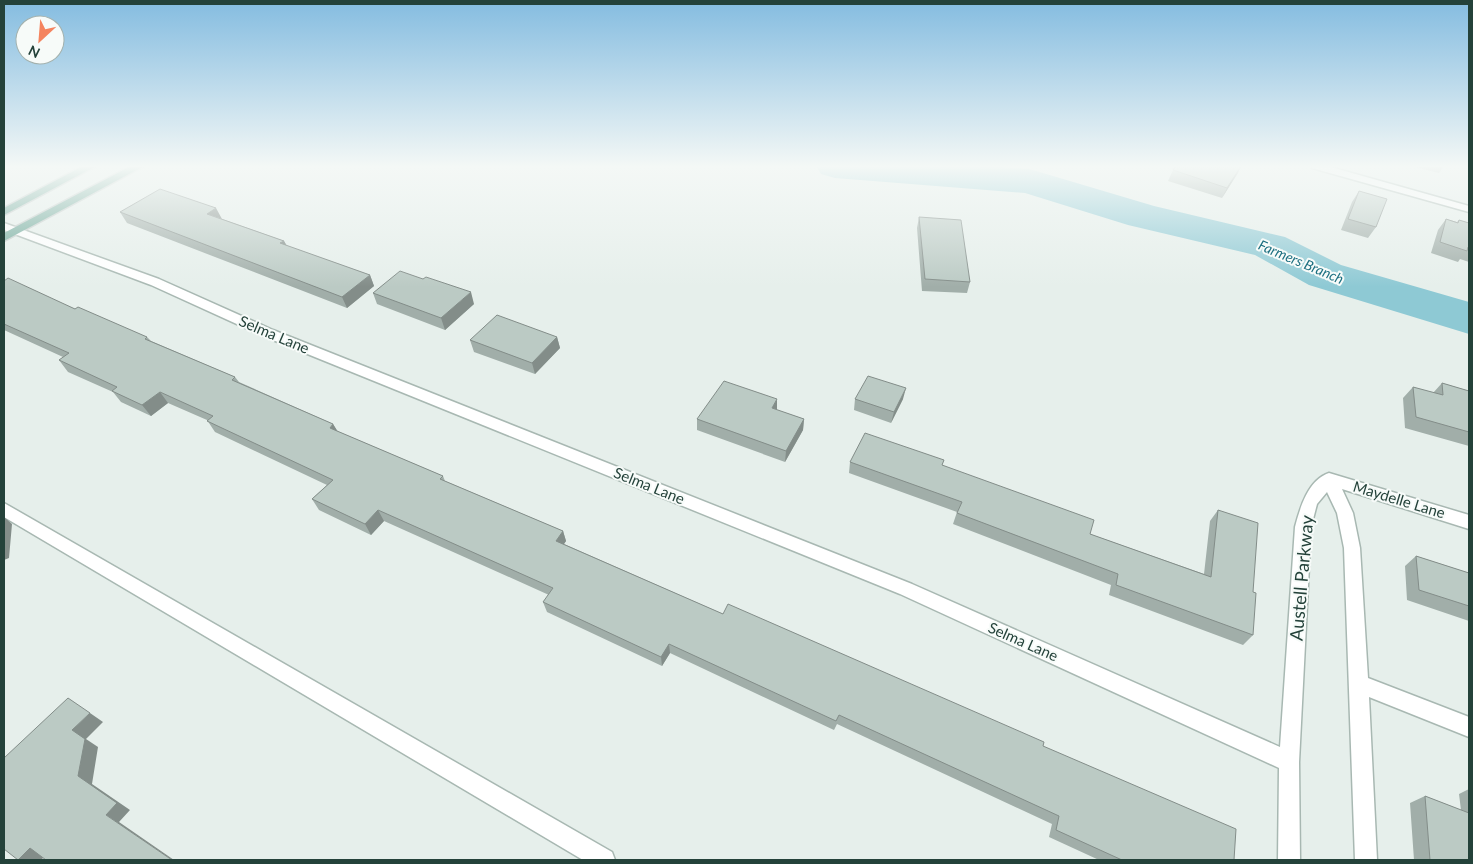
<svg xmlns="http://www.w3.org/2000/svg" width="1473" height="864" viewBox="0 0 1473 864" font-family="Lato,sans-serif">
  <rect width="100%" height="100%" fill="#e6efeb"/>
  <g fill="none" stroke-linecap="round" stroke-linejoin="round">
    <path fill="#8ec9d4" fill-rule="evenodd" d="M 816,166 L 987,166 L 1029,169 L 1043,173 L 1154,206 L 1285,237 L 1341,265 L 1469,302 L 1469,334 L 1309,285 L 1255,255 L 1128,225 L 1025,193 L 835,178 L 821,174 Z"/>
    <g stroke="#a8b8b2" stroke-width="3">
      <path id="minor" d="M 1311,166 L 1327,166 L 1469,206 L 1469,212 L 1312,168 Z
        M 4,223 L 159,279 L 273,330 L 912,584 L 1280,747 L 1295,527 C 1300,508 1308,480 1329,473 L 1469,515 L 1469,529 L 1342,489 L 1353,513 L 1360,548 L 1368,678 L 1469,717 L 1469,737 L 1369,697 L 1377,860 L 1355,860 L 1344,548 L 1337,513 L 1327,492 L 1317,504 L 1311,527 L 1299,762 L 1300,860 L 1278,860 L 1279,768 L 900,594 L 263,336 L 151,285 L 4,230 Z
        M 4,503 L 612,852 L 615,860 L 583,860 L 4,517 Z"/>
    </g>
    <g stroke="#c2cac8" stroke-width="3">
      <path id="major" d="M 83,166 L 96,166 L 4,215 L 4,208 Z
        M 131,166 L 144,166 L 4,241 L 4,233 Z"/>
    </g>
    <use href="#minor" fill="#fff" fill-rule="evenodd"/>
    <use href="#major" fill="#6aa596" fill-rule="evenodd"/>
  </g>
  <path fill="#a1aea9" d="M 1176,166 L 1241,166 L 1222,198 L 1168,181 L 1173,170 Z
    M 1411,166 L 1444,166 L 1439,173 Z
    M 1359,191 L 1376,227 L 1368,238 L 1341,230 L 1352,202 Z
    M 120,212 L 222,219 L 284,241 L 287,246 L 370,275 L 374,286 L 347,308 L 127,223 Z
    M 919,217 L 970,282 L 967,293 L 922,291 L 917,228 Z
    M 1446,219 L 1457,222 L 1459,220 L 1469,223 L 1469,262 L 1460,259 L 1458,262 L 1431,253 L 1438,230 Z
    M 4,281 L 75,309 L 147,337 L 151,341 L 235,377 L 239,382 L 333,424 L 337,431 L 443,476 L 445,481 L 563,531 L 566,541 L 564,544 L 723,614 L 1043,746 L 1234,860 L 1099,860 L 1049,837 L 1052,824 L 837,724 L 834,730 L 670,653 L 662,666 L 547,612 L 543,602 L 549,595 L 384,521 L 371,535 L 319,510 L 312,499 L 327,485 L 215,432 L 207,420 L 168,403 L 151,416 L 121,402 L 113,392 L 68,372 L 59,360 L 63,357 L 4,330 Z
    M 373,293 L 474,304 L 445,330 L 377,304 Z
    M 557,337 L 560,348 L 535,374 L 474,352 L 470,340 Z
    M 1442,383 L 1469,391 L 1469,446 L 1405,428 L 1403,398 L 1413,387 L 1433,393 Z
    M 855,399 L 903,399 L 891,423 L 854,410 Z
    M 777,410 L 804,419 L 803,430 L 785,462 L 697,430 L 697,419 Z
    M 944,460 L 942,465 L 1090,534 L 1204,574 L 1210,521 L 1218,510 L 1253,592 L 1253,635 L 1243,645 L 1109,595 L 1111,585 L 953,524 L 957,512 L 849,473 L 850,462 Z
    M 1416,556 L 1469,573 L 1469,621 L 1407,600 L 1405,566 Z
    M 1469,789 L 1469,860 L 1414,860 L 1410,803 L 1425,796 L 1461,810 L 1459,794 Z"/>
  <path fill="#838d89" d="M 1241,166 L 1238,173 L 1222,198 L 1227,188 Z
    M 216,208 L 222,219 L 207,214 Z
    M 284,241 L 290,252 L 280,243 Z
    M 370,275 L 374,286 L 347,308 L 342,297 Z
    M 471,292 L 474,304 L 445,330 L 441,318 Z
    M 557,337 L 560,348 L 535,374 L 532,363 Z
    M 906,388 L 903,399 L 891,423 L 894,412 Z
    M 160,392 L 168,403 L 151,416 L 142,405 Z
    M 777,399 L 777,410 L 772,408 Z
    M 804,419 L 803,430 L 785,462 L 786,451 Z
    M 333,424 L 340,435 L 330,428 Z
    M 378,510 L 384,521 L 371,535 L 365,524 Z
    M 4,517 L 12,524 L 9,558 L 4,560 Z
    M 563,531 L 566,541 L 559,551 L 556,541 Z
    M 669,644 L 670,653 L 662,666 L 661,657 Z
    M 90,713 L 103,722 L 86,739 L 98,747 L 92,784 L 130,810 L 119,822 L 174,860 L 172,860 L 106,815 L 78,776 L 72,730 Z
    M 30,848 L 46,855 L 41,860 L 18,860 Z"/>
  <path fill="#bbcac4" stroke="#838d89" d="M 1176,166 L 1241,166 L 1227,188 L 1173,170 Z
    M 160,189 L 216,208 L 207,214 L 284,241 L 280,243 L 370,275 L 342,297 L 120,212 Z
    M 1359,191 L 1387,199 L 1376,227 L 1348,219 Z
    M 919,217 L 961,220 L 970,282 L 925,279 Z
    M 1446,219 L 1458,223 L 1459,220 L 1469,223 L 1469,248 L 1468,247 L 1467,251 L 1440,242 Z
    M 400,271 L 423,279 L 426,277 L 471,292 L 441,318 L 373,293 Z
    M 8,278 L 75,309 L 78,307 L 147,337 L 145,339 L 235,377 L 232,380 L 333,424 L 330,428 L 443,476 L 440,479 L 563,531 L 556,541 L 723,614 L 728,604 L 1044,742 L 1043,746 L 1236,829 L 1234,860 L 1122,860 L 1056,830 L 1059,816 L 839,715 L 836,721 L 669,644 L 661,657 L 543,602 L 553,588 L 378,510 L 365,524 L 312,499 L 333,480 L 207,421 L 213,416 L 160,392 L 142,405 L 112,391 L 117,387 L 59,360 L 69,353 L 4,324 L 4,281 Z
    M 497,315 L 557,337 L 532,363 L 470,340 Z
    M 868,376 L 906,388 L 894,412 L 855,399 Z
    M 724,381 L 777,399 L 772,408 L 804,419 L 786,451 L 697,419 Z
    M 1442,383 L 1469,391 L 1469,432 L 1416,417 L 1413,387 L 1443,395 Z
    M 865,433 L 944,460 L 942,465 L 1094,520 L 1090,534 L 1211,577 L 1218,510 L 1258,523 L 1253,592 L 1256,593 L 1253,635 L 1116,585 L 1118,574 L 957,513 L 962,502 L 850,462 Z
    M 1416,556 L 1469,573 L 1469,606 L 1419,590 Z
    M 68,698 L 90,713 L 72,730 L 85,739 L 78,776 L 117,803 L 106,815 L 172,860 L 46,860 L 30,848 L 18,860 L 4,849 L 4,758 Z
    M 1425,796 L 1469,813 L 1469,860 L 1430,860 Z"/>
  <linearGradient id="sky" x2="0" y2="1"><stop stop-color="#84bce0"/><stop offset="0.58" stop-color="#f4f8f6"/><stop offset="1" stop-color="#f4f8f6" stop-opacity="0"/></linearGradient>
  <rect width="1473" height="287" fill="url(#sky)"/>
  <g text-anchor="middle" stroke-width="4" stroke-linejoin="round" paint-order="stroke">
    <g font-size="14" font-style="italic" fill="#1c6f80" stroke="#f7fbf9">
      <text transform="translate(1301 262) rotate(23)" y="5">Farmers Branch</text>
    </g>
    <g font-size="15" fill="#24423a" stroke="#f7fbf9">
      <text transform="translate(274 335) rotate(23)" y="5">Selma Lane</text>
      <text transform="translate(649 486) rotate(22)" y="5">Selma Lane</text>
      <text transform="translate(1399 500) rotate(17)" y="5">Maydelle Lane</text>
      <text transform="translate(1023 642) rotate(24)" y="5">Selma Lane</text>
    </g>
    <g font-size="18" fill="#24423a" stroke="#f7fbf9">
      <text transform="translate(1302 578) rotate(-85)" y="6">Austell Parkway</text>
    </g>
  </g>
  <rect width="1473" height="864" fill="none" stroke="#24423a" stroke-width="10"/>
  <g transform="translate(40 40) rotate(206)"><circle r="24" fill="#f7fbf9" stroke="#a3b1ad"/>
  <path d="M0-4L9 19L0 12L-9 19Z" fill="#f4845f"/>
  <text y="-8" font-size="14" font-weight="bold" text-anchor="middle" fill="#24423a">N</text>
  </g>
</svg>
